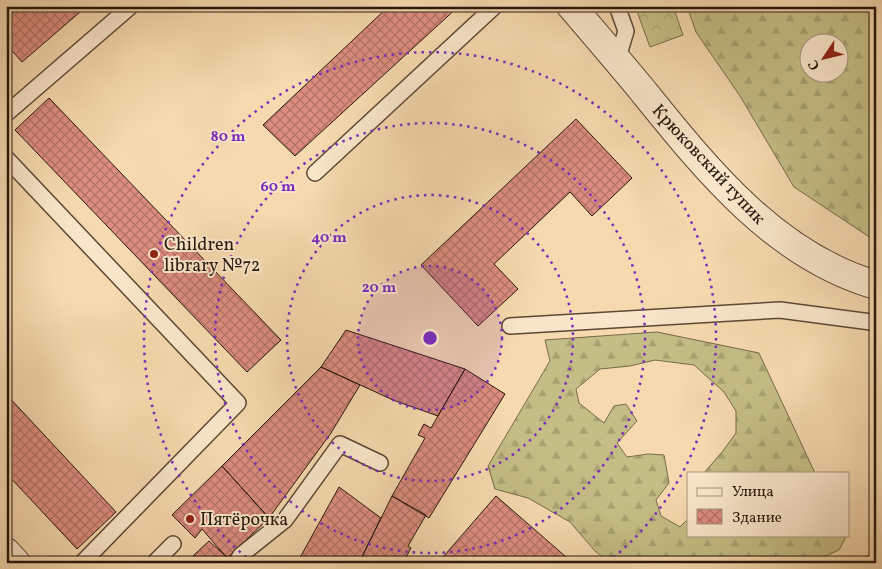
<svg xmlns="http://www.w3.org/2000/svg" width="882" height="569" viewBox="0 0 882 569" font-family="Vollkorn,serif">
  <defs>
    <pattern id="forest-firs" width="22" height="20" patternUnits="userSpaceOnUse" patternTransform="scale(1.25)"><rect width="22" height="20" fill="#c4bd85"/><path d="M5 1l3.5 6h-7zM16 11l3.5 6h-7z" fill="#a8a272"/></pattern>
    <pattern id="park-crowns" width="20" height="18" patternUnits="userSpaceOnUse" patternTransform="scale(1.25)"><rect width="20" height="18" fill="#c4bd85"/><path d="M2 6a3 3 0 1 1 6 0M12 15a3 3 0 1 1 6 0" fill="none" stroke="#a8a272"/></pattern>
    <pattern id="building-cross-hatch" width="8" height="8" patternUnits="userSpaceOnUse" patternTransform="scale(1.25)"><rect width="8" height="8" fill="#dd8d80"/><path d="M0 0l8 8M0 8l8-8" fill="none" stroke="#b37267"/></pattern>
  </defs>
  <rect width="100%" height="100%" fill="#f6d9ae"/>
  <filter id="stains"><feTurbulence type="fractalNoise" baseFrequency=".004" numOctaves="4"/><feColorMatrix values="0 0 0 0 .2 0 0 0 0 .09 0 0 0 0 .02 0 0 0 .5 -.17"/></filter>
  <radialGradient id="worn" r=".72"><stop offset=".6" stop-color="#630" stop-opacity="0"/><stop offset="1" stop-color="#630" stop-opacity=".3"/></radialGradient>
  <path fill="url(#forest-firs)" stroke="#766a49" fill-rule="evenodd" d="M 687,6 L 876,6 L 876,239 L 871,238 L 794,187 L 740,96 L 696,32 ZM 810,42 L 840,42 L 840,72 L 810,72 Z
    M 657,332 L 759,353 L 815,473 L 704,473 L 723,451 L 736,433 L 736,411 L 724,392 L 694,365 L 655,360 L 630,366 L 600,369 L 576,389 L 579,403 L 604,423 L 614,406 L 626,404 L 637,421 L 617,443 L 627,457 L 648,454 L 664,455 L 669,483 L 656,500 L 661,516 L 680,527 L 688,519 L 688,535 L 844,535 L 845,539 L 839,550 L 810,563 L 610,563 L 595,551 L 570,522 L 528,498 L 495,489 L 488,466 L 550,361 L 545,340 Z"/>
  <path fill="url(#park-crowns)" stroke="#766a49" d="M 635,6 L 673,6 L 683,35 L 650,47 Z
    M 876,553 L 876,563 L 861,563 L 861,558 Z"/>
  <path fill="url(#building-cross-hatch)" stroke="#27170d" d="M 19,6 L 87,6 L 22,62 L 6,44 L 6,17 Z
    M 389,6 L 459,6 L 295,156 L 263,125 Z
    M 49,98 L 281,340 L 247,372 L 15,130 Z
    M 576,119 L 632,178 L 592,216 L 570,192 L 494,264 L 518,289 L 478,326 L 421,265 Z
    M 346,330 L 465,369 L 438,416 L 393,400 L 321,367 Z
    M 321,367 L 360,385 L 331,433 L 269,518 L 222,466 Z
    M 465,369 L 505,394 L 429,518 L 392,496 L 425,438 L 418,435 L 424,424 L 431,428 Z
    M 6,394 L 116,512 L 77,549 L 6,473 Z
    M 222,466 L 269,518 L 227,558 L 202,529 L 195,538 L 172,515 Z
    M 339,487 L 381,518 L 359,563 L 297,563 Z
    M 392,496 L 426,515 L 408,546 L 411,548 L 403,563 L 359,563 Z
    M 496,496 L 573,563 L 450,563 L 443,557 Z
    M 209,541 L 229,559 L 227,563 L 190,563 L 194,555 Z"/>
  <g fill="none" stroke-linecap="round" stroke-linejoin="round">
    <g stroke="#5b4835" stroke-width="18">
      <path id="service" d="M 617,6 L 626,31 L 617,61
        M 6,114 L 131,6
        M 6,158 L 238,403 L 82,563
        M 315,173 L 495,6
        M 510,326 L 780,310 L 871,322
        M 154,563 L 173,544
        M 236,563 L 241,555 L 285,520 L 340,444 L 380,463"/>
    </g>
    <g stroke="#5b4835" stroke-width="30">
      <path id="minor" d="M 571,6 C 595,34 619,62 643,91 C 706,169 775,256 876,285
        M 6,552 L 16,563"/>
    </g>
    <use href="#service" stroke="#f9e6ca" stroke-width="15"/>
    <use href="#minor" stroke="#f9e6ca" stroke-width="28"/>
  </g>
  <circle cx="430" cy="338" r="72" fill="#7b2cbf" fill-opacity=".12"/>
  <g fill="none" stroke="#7b2cbf" stroke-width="2.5" stroke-dasharray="2.5 5">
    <circle cx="430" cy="338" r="72"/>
    <circle cx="430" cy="338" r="143"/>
    <circle cx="430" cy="338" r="215"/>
    <path d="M252 562A286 286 0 1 1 608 562"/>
  </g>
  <g fill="#8f2418" stroke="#f9e6ca" stroke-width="2">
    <circle cx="154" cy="254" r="5"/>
    <circle cx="190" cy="519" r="5"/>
  </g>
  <g text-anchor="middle" stroke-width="4" stroke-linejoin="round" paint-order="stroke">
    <g font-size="18" fill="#27170d" stroke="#f9e6ca">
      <text transform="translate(709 164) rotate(47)" y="6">Крюковский тупик</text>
    </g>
    <g font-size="18" fill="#27170d" stroke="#f9e6ca" text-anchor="start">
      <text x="164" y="250">Children<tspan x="164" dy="21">library №72</tspan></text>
      <text x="200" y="525">Пятёрочка</text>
    </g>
  </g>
  <circle cx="430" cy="338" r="8" fill="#7b2cbf" stroke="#f9e6ca" stroke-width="2.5"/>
  <g font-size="15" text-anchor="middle" font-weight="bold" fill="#7b2cbf" stroke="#f9e6ca" stroke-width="4" stroke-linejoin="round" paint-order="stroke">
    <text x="228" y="141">80 m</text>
    <text x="278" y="191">60 m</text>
    <text x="329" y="242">40 m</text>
    <text x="379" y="292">20 m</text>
  </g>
  <rect width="882" height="569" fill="none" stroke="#f6d9ae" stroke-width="25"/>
  <rect x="8" y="8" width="867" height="554" fill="none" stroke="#27170d" stroke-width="2.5"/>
  <rect x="12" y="12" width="857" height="544" fill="none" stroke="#27170d"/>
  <rect x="687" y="472" width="162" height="65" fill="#f9e6ca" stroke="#a5937e"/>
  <rect x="697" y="488" width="25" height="8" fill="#f9e6ca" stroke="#a5937e"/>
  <text x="732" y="496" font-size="15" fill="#27170d">Улица</text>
  <rect x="697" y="509" width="25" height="15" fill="url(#building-cross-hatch)" stroke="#a5937e"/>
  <text x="732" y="522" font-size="15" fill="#27170d">Здание</text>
  <g transform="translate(824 58) rotate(235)"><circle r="24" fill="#f9e6ca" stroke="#a5937e"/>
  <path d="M0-4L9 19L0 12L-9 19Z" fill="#8f2418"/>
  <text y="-8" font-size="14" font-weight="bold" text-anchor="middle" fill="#27170d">С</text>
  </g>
  <rect width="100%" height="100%" filter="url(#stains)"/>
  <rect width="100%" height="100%" fill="url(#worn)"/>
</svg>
